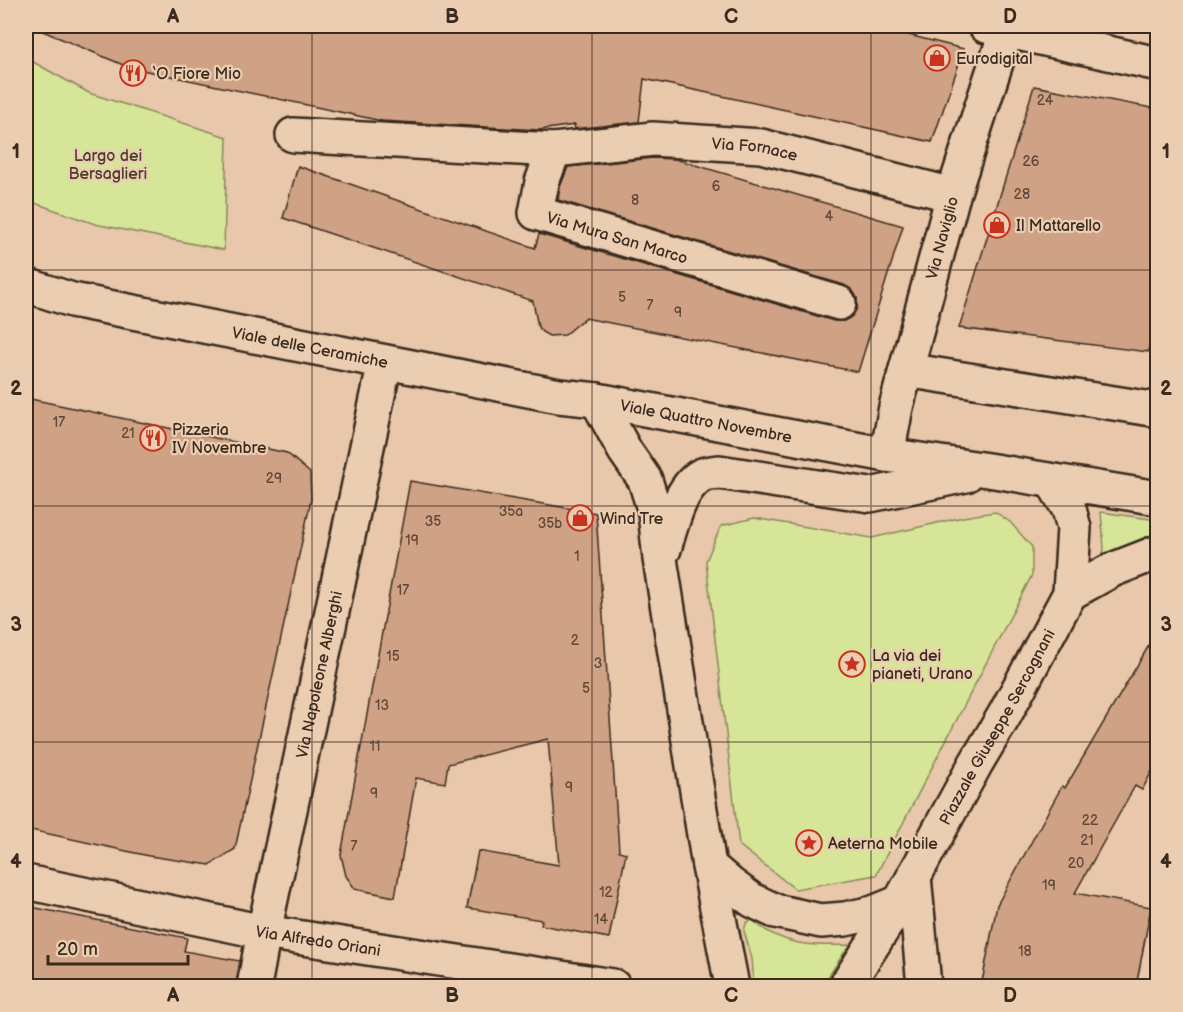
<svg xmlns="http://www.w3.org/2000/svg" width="1183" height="1012" viewBox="0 0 1183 1012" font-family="'Balsamiq Sans',sans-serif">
  <rect width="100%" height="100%" fill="#e8c7aa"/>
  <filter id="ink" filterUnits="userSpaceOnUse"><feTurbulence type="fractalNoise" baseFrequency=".0167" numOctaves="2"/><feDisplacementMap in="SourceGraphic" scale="12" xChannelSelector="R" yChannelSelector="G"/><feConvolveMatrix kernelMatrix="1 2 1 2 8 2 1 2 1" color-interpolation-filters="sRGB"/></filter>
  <g filter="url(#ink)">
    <path fill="#d6e598" stroke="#88885b" stroke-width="1.5" d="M 26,58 L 89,93 L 227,137 L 224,250 L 95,224 L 26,200 Z
      M 995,512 L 1010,522 L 1032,547 L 1032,575 L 876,875 L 795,889 L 739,845 L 706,561 L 721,526 L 754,518 L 872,538 L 963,517 Z
      M 1101,512 L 1157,520 L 1157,540 L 1102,560 L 1104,548 Z
      M 752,920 C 783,947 813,946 851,945 L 844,953 L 822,986 L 754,986 L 752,959 L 744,931 L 746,923 Z"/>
    <path fill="#cfa185" stroke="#3b2a1e" stroke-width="1.5" d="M 31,26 L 873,26 L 964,49 L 932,142 L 644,79 L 639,122 L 574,129 L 575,125 L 539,130 L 382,121 L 128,67 Z
      M 1034,86 L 1158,109 L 1158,293 L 1148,352 L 959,328 Z
      M 653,158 L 675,159 L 903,226 L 858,372 L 585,318 L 565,335 L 549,336 L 542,332 L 538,327 L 533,301 L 283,218 L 298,166 L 535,248 L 539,234 L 834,321 L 844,321 L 852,316 L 857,308 L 857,298 L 852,290 L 844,285 L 558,200 L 560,187 L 568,167 Z
      M 26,398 L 287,453 L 310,473 L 311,500 L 235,849 L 210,865 L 149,856 L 26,829 Z
      M 410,481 L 596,513 L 619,851 L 626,853 L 609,938 L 541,925 L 542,920 L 467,908 L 478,851 L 559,865 L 548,739 L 448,764 L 445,783 L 416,778 L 395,897 L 355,889 L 346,876 L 341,855 Z
      M 1158,630 L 1158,760 L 1142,790 L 1135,786 L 1075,893 L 1151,907 L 1136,987 L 981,987 L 997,905 L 1062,786 L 1065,788 Z
      M 26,906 L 187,938 L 184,951 L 240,961 L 236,987 L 26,987 Z"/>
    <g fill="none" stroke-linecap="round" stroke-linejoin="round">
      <g stroke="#3b2a1e" stroke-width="38">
        <g id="street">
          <path d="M 986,26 L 1158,64"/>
          <path id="s1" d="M 293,135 L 554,150 L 542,182 L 536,213 L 839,303"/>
          <path id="s2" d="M 554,150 L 653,139 L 761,146 L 953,195"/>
          <path d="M 906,370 L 1158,410"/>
          <path id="s3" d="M 887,455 L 896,407 L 953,195 L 1008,26"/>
          <path d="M 914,876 L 924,986"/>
          <path id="s4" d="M 26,882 L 264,932 L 613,986"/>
          <path id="s5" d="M 254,986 L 264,932 L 385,362"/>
        </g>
      </g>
      <g stroke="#3b2a1e" stroke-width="38">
        <g id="secondary">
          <path id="s6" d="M 26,285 L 72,300 L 559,396 L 597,400 L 887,455 L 988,470 L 1158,498"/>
          <path d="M 597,400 L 625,451 L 645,480 L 655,512 L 660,559 L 709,866 L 732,986"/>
          <path d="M 664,549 C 671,527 679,489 700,476 C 705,473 713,473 719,472 L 870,495 L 966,475"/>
          <path d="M 1070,593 L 1112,570 L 1158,552"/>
          <path d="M 709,866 L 730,884 L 752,900 L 775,911 L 821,921 L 845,919 L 873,913 L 900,902"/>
          <path id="s7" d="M 846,986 L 900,902 L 976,763 L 1004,716 L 1070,593 L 1074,528 L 1069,509 L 1052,481"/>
        </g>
      </g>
      <use href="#street" stroke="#ebceb1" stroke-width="33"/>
      <use href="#secondary" stroke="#ebceb1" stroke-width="33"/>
    </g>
  </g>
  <path fill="none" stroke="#3b2a1e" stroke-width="1.5" stroke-opacity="0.55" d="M 312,26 L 312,986M 592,26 L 592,986M 871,26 L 871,986M 26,270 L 1158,270M 26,506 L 1158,506M 26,742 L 1158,742"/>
  <defs>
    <g id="shop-ring" transform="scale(1.35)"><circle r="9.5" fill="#ebceb1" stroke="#c8321e" stroke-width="1.5"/><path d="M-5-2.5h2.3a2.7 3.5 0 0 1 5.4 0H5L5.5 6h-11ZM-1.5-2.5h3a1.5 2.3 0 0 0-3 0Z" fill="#c8321e"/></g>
    <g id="restaurant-ring" transform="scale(1.35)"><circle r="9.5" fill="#ebceb1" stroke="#c8321e" stroke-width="1.5"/><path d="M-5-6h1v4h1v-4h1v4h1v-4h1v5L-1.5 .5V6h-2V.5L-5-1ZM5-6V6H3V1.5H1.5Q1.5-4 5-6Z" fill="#c8321e"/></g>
    <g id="sight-ring" transform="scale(1.35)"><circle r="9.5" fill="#ebceb1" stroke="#c8321e" stroke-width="1.5"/><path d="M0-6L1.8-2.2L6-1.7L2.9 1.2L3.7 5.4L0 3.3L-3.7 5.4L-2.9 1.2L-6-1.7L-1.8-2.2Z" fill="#c8321e"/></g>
  </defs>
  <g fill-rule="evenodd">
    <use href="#shop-ring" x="937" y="58"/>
    <use href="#restaurant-ring" x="133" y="73"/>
    <use href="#shop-ring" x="997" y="225"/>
    <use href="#restaurant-ring" x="153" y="438"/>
    <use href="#shop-ring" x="580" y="518"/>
    <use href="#sight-ring" x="852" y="664"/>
    <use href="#sight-ring" x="809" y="843"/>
  </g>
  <g text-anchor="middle" stroke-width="4.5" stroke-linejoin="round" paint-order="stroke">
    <g font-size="14" fill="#604838">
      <text x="1045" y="105">24</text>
      <text x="1031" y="166">26</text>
      <text x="716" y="191">6</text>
      <text x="1022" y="199">28</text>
      <text x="635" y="205">8</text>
      <text x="829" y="221">4</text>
      <text x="622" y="302">5</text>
      <text x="650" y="310">7</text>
      <text x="678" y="317">9</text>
      <text x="59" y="427">17</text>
      <text x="128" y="438">21</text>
      <text x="274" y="483">29</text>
      <text x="511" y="516">35a</text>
      <text x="433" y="526">35</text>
      <text x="550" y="528">35b</text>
      <text x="412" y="545">19</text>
      <text x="577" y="561">1</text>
      <text x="403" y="595">17</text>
      <text x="575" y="645">2</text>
      <text x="393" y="661">15</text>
      <text x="598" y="668">3</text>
      <text x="586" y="693">5</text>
      <text x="382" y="710">13</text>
      <text x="375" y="751">11</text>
      <text x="569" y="792">9</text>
      <text x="374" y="798">9</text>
      <text x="1090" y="825">22</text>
      <text x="1087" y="845">21</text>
      <text x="354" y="851">7</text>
      <text x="1076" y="868">20</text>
      <text x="1049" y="890">19</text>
      <text x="606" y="897">12</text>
      <text x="601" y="924">14</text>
      <text x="1025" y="956">18</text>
    </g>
    <g font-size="16" fill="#3b2a1e" stroke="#ebceb1" text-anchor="start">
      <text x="956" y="64">Eurodigital</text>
      <text x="152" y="79">‘O Fiore Mio</text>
      <text x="1016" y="231">Il Mattarello</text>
      <text x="172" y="435">Pizzeria<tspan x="172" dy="18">IV Novembre</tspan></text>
      <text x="600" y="524">Wind Tre</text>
      <text x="872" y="661">La via dei<tspan x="872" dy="18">pianeti, Urano</tspan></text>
      <text x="828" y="849">Aeterna Mobile</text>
    </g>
    <g font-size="16" fill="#3b2a1e" stroke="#ebceb1">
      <text dy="6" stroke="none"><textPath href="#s2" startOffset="202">Via Fornace</textPath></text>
      <text dy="6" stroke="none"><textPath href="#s1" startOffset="412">Via Mura San Marco</textPath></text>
      <text dy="6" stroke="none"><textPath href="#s3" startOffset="224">Via Naviglio</textPath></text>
      <text dy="6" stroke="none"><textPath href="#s6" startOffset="291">Viale delle Ceramiche</textPath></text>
      <text dy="6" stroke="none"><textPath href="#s6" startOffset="694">Viale Quattro Novembre</textPath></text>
      <text dy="6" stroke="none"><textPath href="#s5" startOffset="318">Via Napoleone Alberghi</textPath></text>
      <text dy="6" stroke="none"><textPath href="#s7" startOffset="300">Piazzale Giuseppe Sercognani</textPath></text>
      <text dy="6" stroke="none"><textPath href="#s4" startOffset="298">Via Alfredo Oriani</textPath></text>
    </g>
    <g font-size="16" fill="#4a3d2a" stroke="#ebceb1">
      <text x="108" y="161">Largo dei<tspan x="108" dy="18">Bersaglieri</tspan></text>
    </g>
  </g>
  <rect width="1183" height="1012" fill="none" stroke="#ebceb1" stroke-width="66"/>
  <path d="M48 955v9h140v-9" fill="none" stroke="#3b2a1e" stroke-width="3"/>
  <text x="57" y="955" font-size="18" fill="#3b2a1e" stroke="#ebceb1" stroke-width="4.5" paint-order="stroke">20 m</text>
  <rect x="33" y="33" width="1117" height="946" fill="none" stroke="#3b2a1e" stroke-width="2"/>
  <g font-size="20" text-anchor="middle" font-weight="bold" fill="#3b2a1e">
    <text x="173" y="23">A</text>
    <text x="452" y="23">B</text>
    <text x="731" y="23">C</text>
    <text x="1010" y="23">D</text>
    <text x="16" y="158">1</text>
    <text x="1166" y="158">1</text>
    <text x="16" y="395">2</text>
    <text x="1166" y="395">2</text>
    <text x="16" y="631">3</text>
    <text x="1166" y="631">3</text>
    <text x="16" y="868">4</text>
    <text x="1166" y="868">4</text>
    <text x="173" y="1002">A</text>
    <text x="452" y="1002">B</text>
    <text x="731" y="1002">C</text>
    <text x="1010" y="1002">D</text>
  </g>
</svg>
